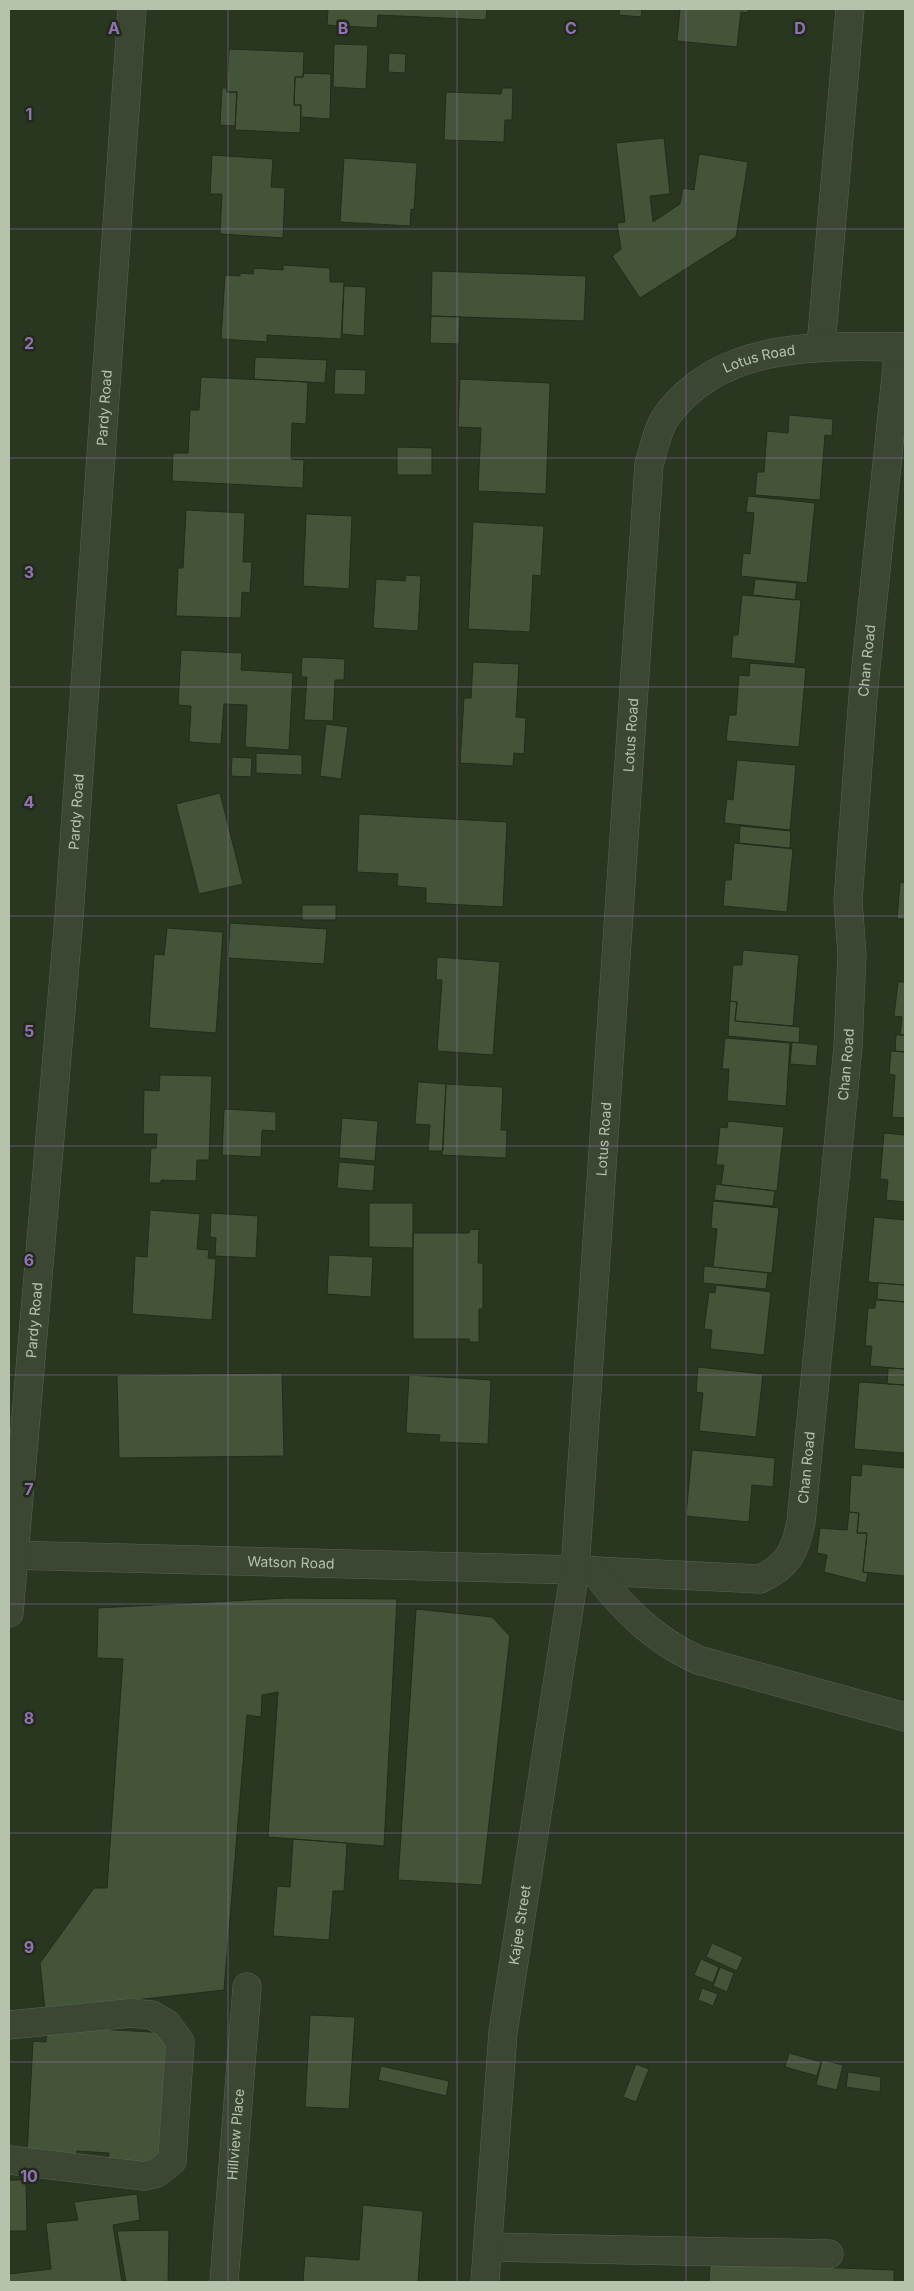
<svg xmlns="http://www.w3.org/2000/svg" width="914" height="2291" viewBox="0 0 914 2291" font-family="Inter,sans-serif">
  <rect width="100%" height="100%" fill="#293620"/>
  <path fill="#445439" stroke="#222d1b" d="M 328,9 L 487,9 L 486,20 L 378,15 L 377,28 L 327,25 Z
    M 620,9 L 642,9 L 641,17 L 619,15 Z
    M 680,9 L 748,9 L 748,13 L 741,12 L 737,47 L 677,41 Z
    M 334,44 L 368,45 L 366,89 L 333,87 Z
    M 229,49 L 304,52 L 303,77 L 295,77 L 294,105 L 301,105 L 300,133 L 235,130 L 237,92 L 227,92 Z
    M 389,53 L 406,54 L 405,73 L 388,72 Z
    M 303,73 L 331,74 L 330,119 L 301,117 L 301,105 L 294,105 L 295,77 L 303,77 Z
    M 222,88 L 227,88 L 227,92 L 237,92 L 235,126 L 220,125 Z
    M 502,88 L 513,88 L 512,120 L 505,120 L 504,142 L 444,140 L 446,92 L 501,94 Z
    M 664,138 L 670,194 L 650,196 L 653,222 L 680,204 L 683,188 L 694,190 L 699,154 L 748,162 L 736,237 L 640,298 L 612,256 L 621,249 L 617,223 L 625,222 L 616,143 Z
    M 212,155 L 273,159 L 271,187 L 285,188 L 283,238 L 220,234 L 222,194 L 210,194 Z
    M 344,158 L 417,163 L 414,210 L 411,209 L 410,226 L 340,222 Z
    M 283,265 L 330,268 L 330,282 L 344,282 L 341,339 L 267,335 L 267,342 L 221,339 L 225,275 L 240,276 L 240,273 L 253,274 L 254,268 L 283,270 Z
    M 432,271 L 586,276 L 584,321 L 431,316 Z
    M 344,286 L 366,287 L 364,336 L 342,334 Z
    M 431,316 L 460,317 L 459,344 L 430,343 Z
    M 255,357 L 327,360 L 325,383 L 254,379 Z
    M 335,369 L 366,370 L 365,395 L 334,394 Z
    M 201,377 L 308,382 L 306,424 L 292,423 L 291,459 L 304,460 L 303,488 L 172,481 L 173,453 L 188,453 L 190,410 L 199,410 Z
    M 460,379 L 550,383 L 546,494 L 478,491 L 481,428 L 458,427 Z
    M 789,415 L 833,419 L 832,436 L 825,435 L 820,500 L 755,495 L 757,472 L 764,472 L 767,431 L 788,433 Z
    M 397,447 L 432,448 L 432,475 L 397,475 Z
    M 748,496 L 815,503 L 807,583 L 741,576 L 743,553 L 750,554 L 754,513 L 746,512 Z
    M 186,510 L 245,513 L 243,562 L 252,562 L 250,593 L 242,592 L 241,618 L 176,616 L 178,568 L 183,568 Z
    M 306,514 L 352,516 L 349,589 L 303,586 Z
    M 473,522 L 544,526 L 541,576 L 533,575 L 530,632 L 468,629 Z
    M 406,575 L 421,576 L 418,631 L 373,628 L 376,579 L 405,581 Z
    M 755,579 L 797,583 L 795,600 L 753,595 Z
    M 742,595 L 801,600 L 795,664 L 731,658 L 733,635 L 738,635 Z
    M 181,650 L 242,653 L 241,670 L 293,673 L 289,750 L 245,747 L 247,705 L 224,704 L 221,744 L 189,742 L 191,706 L 178,705 Z
    M 302,657 L 345,659 L 344,680 L 335,680 L 333,721 L 304,720 L 307,677 L 301,677 Z
    M 473,662 L 519,664 L 516,717 L 526,718 L 524,754 L 514,753 L 513,766 L 460,763 L 464,698 L 471,698 Z
    M 750,663 L 806,668 L 799,747 L 726,741 L 729,715 L 736,715 L 739,675 L 749,676 Z
    M 326,724 L 348,727 L 341,779 L 320,776 Z
    M 256,753 L 302,755 L 302,775 L 256,773 Z
    M 232,757 L 252,758 L 251,777 L 231,776 Z
    M 737,760 L 796,765 L 790,830 L 724,823 L 727,799 L 733,800 Z
    M 220,793 L 243,884 L 199,894 L 176,804 Z
    M 359,814 L 507,822 L 503,907 L 426,903 L 426,888 L 397,886 L 398,874 L 357,872 Z
    M 740,826 L 791,831 L 790,848 L 739,843 Z
    M 734,843 L 793,849 L 787,912 L 723,906 L 725,880 L 731,880 Z
    M 900,882 L 905,883 L 905,919 L 897,919 Z
    M 302,905 L 336,905 L 336,920 L 302,920 Z
    M 230,923 L 327,929 L 324,964 L 228,958 Z
    M 167,928 L 223,932 L 216,1033 L 149,1028 L 154,954 L 164,955 Z
    M 743,950 L 799,955 L 793,1026 L 735,1021 L 737,1002 L 730,1001 L 733,965 L 742,965 Z
    M 437,957 L 500,962 L 493,1055 L 437,1051 L 442,980 L 436,980 Z
    M 898,982 L 905,982 L 905,1035 L 900,1035 L 902,1017 L 894,1016 Z
    M 730,1001 L 737,1002 L 735,1021 L 800,1027 L 799,1043 L 728,1036 Z
    M 896,1035 L 905,1035 L 905,1052 L 895,1051 Z
    M 725,1038 L 790,1043 L 786,1106 L 727,1101 L 729,1069 L 722,1069 Z
    M 792,1042 L 818,1045 L 816,1066 L 790,1064 Z
    M 891,1051 L 905,1052 L 905,1118 L 892,1117 L 895,1075 L 889,1074 Z
    M 160,1075 L 212,1076 L 209,1160 L 197,1160 L 196,1181 L 161,1180 L 161,1183 L 149,1183 L 151,1148 L 156,1148 L 157,1134 L 143,1134 L 144,1090 L 159,1091 Z
    M 418,1082 L 446,1084 L 443,1151 L 428,1151 L 430,1125 L 415,1124 Z
    M 446,1084 L 503,1087 L 501,1130 L 507,1130 L 506,1158 L 442,1155 Z
    M 224,1109 L 276,1112 L 276,1131 L 262,1130 L 261,1157 L 222,1155 Z
    M 342,1118 L 378,1121 L 375,1161 L 339,1158 Z
    M 728,1121 L 784,1127 L 777,1191 L 721,1185 L 724,1165 L 716,1165 L 720,1127 L 727,1128 Z
    M 884,1133 L 905,1135 L 905,1202 L 886,1200 L 888,1180 L 880,1179 Z
    M 339,1162 L 375,1165 L 373,1191 L 337,1188 Z
    M 716,1184 L 775,1191 L 773,1206 L 714,1200 Z
    M 713,1201 L 779,1208 L 772,1273 L 713,1267 L 717,1229 L 711,1228 Z
    M 369,1203 L 413,1203 L 413,1248 L 369,1247 Z
    M 150,1210 L 200,1214 L 197,1249 L 209,1250 L 208,1258 L 216,1259 L 212,1320 L 132,1314 L 135,1256 L 147,1257 Z
    M 211,1213 L 258,1216 L 256,1258 L 215,1256 L 216,1238 L 210,1237 Z
    M 874,1217 L 905,1220 L 905,1285 L 868,1282 Z
    M 479,1229 L 478,1263 L 483,1263 L 483,1309 L 479,1309 L 479,1342 L 470,1342 L 469,1339 L 413,1339 L 413,1233 L 469,1233 L 469,1230 Z
    M 329,1255 L 373,1257 L 371,1297 L 327,1294 Z
    M 704,1266 L 768,1273 L 766,1289 L 703,1283 Z
    M 878,1283 L 905,1285 L 905,1302 L 877,1300 Z
    M 716,1285 L 771,1292 L 764,1355 L 710,1349 L 712,1330 L 704,1329 L 709,1292 L 715,1293 Z
    M 876,1299 L 905,1302 L 905,1369 L 870,1366 L 872,1346 L 865,1346 L 868,1308 L 875,1308 Z
    M 698,1367 L 763,1374 L 756,1437 L 699,1431 L 703,1393 L 696,1392 Z
    M 888,1368 L 905,1369 L 905,1385 L 887,1384 Z
    M 282,1373 L 284,1456 L 119,1458 L 117,1375 Z
    M 409,1375 L 491,1380 L 488,1444 L 439,1442 L 440,1435 L 406,1433 Z
    M 859,1382 L 905,1385 L 905,1453 L 854,1449 Z
    M 692,1450 L 775,1458 L 773,1487 L 752,1485 L 749,1522 L 686,1516 Z
    M 862,1464 L 905,1468 L 905,1576 L 863,1572 L 867,1533 L 857,1533 L 859,1513 L 849,1512 L 851,1475 L 861,1476 Z
    M 849,1512 L 859,1513 L 857,1533 L 867,1533 L 863,1572 L 868,1573 L 866,1583 L 824,1572 L 827,1555 L 817,1553 L 820,1528 L 847,1530 Z
    M 287,1598 L 397,1599 L 384,1846 L 268,1837 L 278,1692 L 262,1695 L 261,1717 L 247,1715 L 224,1990 L 45,2010 L 40,1963 L 94,1888 L 107,1888 L 123,1659 L 97,1658 L 98,1608 Z
    M 416,1609 L 492,1617 L 510,1636 L 482,1885 L 398,1880 Z
    M 293,1839 L 347,1843 L 344,1891 L 333,1891 L 329,1940 L 273,1936 L 277,1886 L 290,1887 Z
    M 712,1943 L 743,1957 L 737,1971 L 706,1957 Z
    M 701,1959 L 719,1967 L 713,1983 L 694,1975 Z
    M 720,1967 L 734,1973 L 727,1992 L 713,1986 Z
    M 702,1988 L 718,1994 L 713,2006 L 698,2000 Z
    M 310,2015 L 355,2017 L 349,2109 L 305,2107 Z
    M 47,2026 L 168,2033 L 160,2164 L 108,2161 L 109,2153 L 77,2151 L 76,2158 L 27,2155 L 33,2041 L 46,2042 Z
    M 789,2053 L 821,2062 L 817,2076 L 785,2067 Z
    M 822,2060 L 843,2065 L 837,2090 L 816,2085 Z
    M 636,2064 L 649,2069 L 636,2102 L 623,2097 Z
    M 381,2066 L 449,2081 L 446,2096 L 378,2080 Z
    M 848,2072 L 881,2077 L 880,2092 L 846,2087 Z
    M 9,2180 L 26,2180 L 27,2231 L 9,2231 Z
    M 137,2194 L 140,2220 L 113,2225 L 122,2282 L 9,2282 L 9,2274 L 51,2269 L 46,2223 L 78,2220 L 74,2202 Z
    M 363,2205 L 423,2211 L 418,2282 L 303,2282 L 305,2256 L 359,2260 Z
    M 169,2230 L 168,2282 L 126,2282 L 117,2231 Z
    M 710,2263 L 894,2270 L 894,2282 L 709,2282 Z"/>
  <g fill="none" stroke-linecap="round" stroke-linejoin="round">
    <g stroke="#586451" stroke-width="29">
      <g id="minor">
        <path d="M 821,346 L 850,9"/>
        <path id="s1" d="M 9,1555 L 575,1570 L 760,1579 C 788,1566 795,1552 801,1522 L 848,1047 L 852,954 L 848,901 L 863,696 L 899,347"/>
        <path d="M 594,1571 C 624,1610 654,1640 698,1660 L 905,1717"/>
        <path id="s2" d="M 9,1613 L 69,917 L 132,9"/>
        <path d="M 9,2025 L 131,2013 L 152,2015 L 167,2024 L 180,2042 L 172,2161 L 157,2173 L 144,2176 L 9,2160"/>
        <path d="M 488,2247 L 829,2254"/>
        <path id="s3" d="M 224,2282 L 247,1987"/>
        <path id="s4" d="M 485,2282 L 503,2032 L 575,1570 L 649,464 C 654,449 658,426 668,414 C 723,340 824,346 905,347"/>
      </g>
    </g>
    <use href="#minor" stroke="#3b4633" stroke-width="28"/>
  </g>
  <path fill="none" stroke="#9570b7" stroke-width="1" stroke-opacity="0.55" d="M 228,9 L 228,2282M 457,9 L 457,2282M 686,9 L 686,2282M 9,229 L 905,229M 9,458 L 905,458M 9,687 L 905,687M 9,916 L 905,916M 9,1146 L 905,1146M 9,1375 L 905,1375M 9,1604 L 905,1604M 9,1833 L 905,1833M 9,2062 L 905,2062"/>
  <g text-anchor="middle" stroke-width="5" stroke-linejoin="round" paint-order="stroke">
    <g font-size="14" fill="#b5c3ad" stroke="#202b19">
      <text dy="5" stroke="none"><textPath href="#s4" startOffset="1990">Lotus Road</textPath></text>
      <text dy="5" stroke="none"><textPath href="#s2" startOffset="1209">Pardy Road</textPath></text>
      <text dy="5" stroke="none"><textPath href="#s1" startOffset="1690">Chan Road</textPath></text>
      <text dy="5" stroke="none"><textPath href="#s4" startOffset="1555">Lotus Road</textPath></text>
      <text dy="5" stroke="none"><textPath href="#s2" startOffset="804">Pardy Road</textPath></text>
      <text dy="5" stroke="none"><textPath href="#s1" startOffset="1285">Chan Road</textPath></text>
      <text dy="5" stroke="none"><textPath href="#s4" startOffset="1150">Lotus Road</textPath></text>
      <text dy="5" stroke="none"><textPath href="#s2" startOffset="294">Pardy Road</textPath></text>
      <text dy="5" stroke="none"><textPath href="#s1" startOffset="880">Chan Road</textPath></text>
      <text dy="5" stroke="none"><textPath href="#s1" startOffset="282">Watson Road</textPath></text>
      <text dy="5" stroke="none"><textPath href="#s4" startOffset="359">Kajee Street</textPath></text>
      <text dy="5" stroke="none"><textPath href="#s3" startOffset="148">Hillview Place</textPath></text>
    </g>
  </g>
  <g font-size="16" text-anchor="middle" font-weight="bold" fill="#9570b7" stroke="#202b19" stroke-width="5" stroke-linejoin="round" paint-order="stroke">
    <text x="114" y="34">A</text>
    <text x="343" y="34">B</text>
    <text x="571" y="34">C</text>
    <text x="800" y="34">D</text>
    <text x="29" y="120">1</text>
    <text x="29" y="349">2</text>
    <text x="29" y="578">3</text>
    <text x="29" y="808">4</text>
    <text x="29" y="1037">5</text>
    <text x="29" y="1266">6</text>
    <text x="29" y="1495">7</text>
    <text x="29" y="1724">8</text>
    <text x="29" y="1953">9</text>
    <text x="29" y="2182">10</text>
  </g>
  <rect width="914" height="2291" fill="none" stroke="#b5c3ad" stroke-width="20"/>
</svg>
